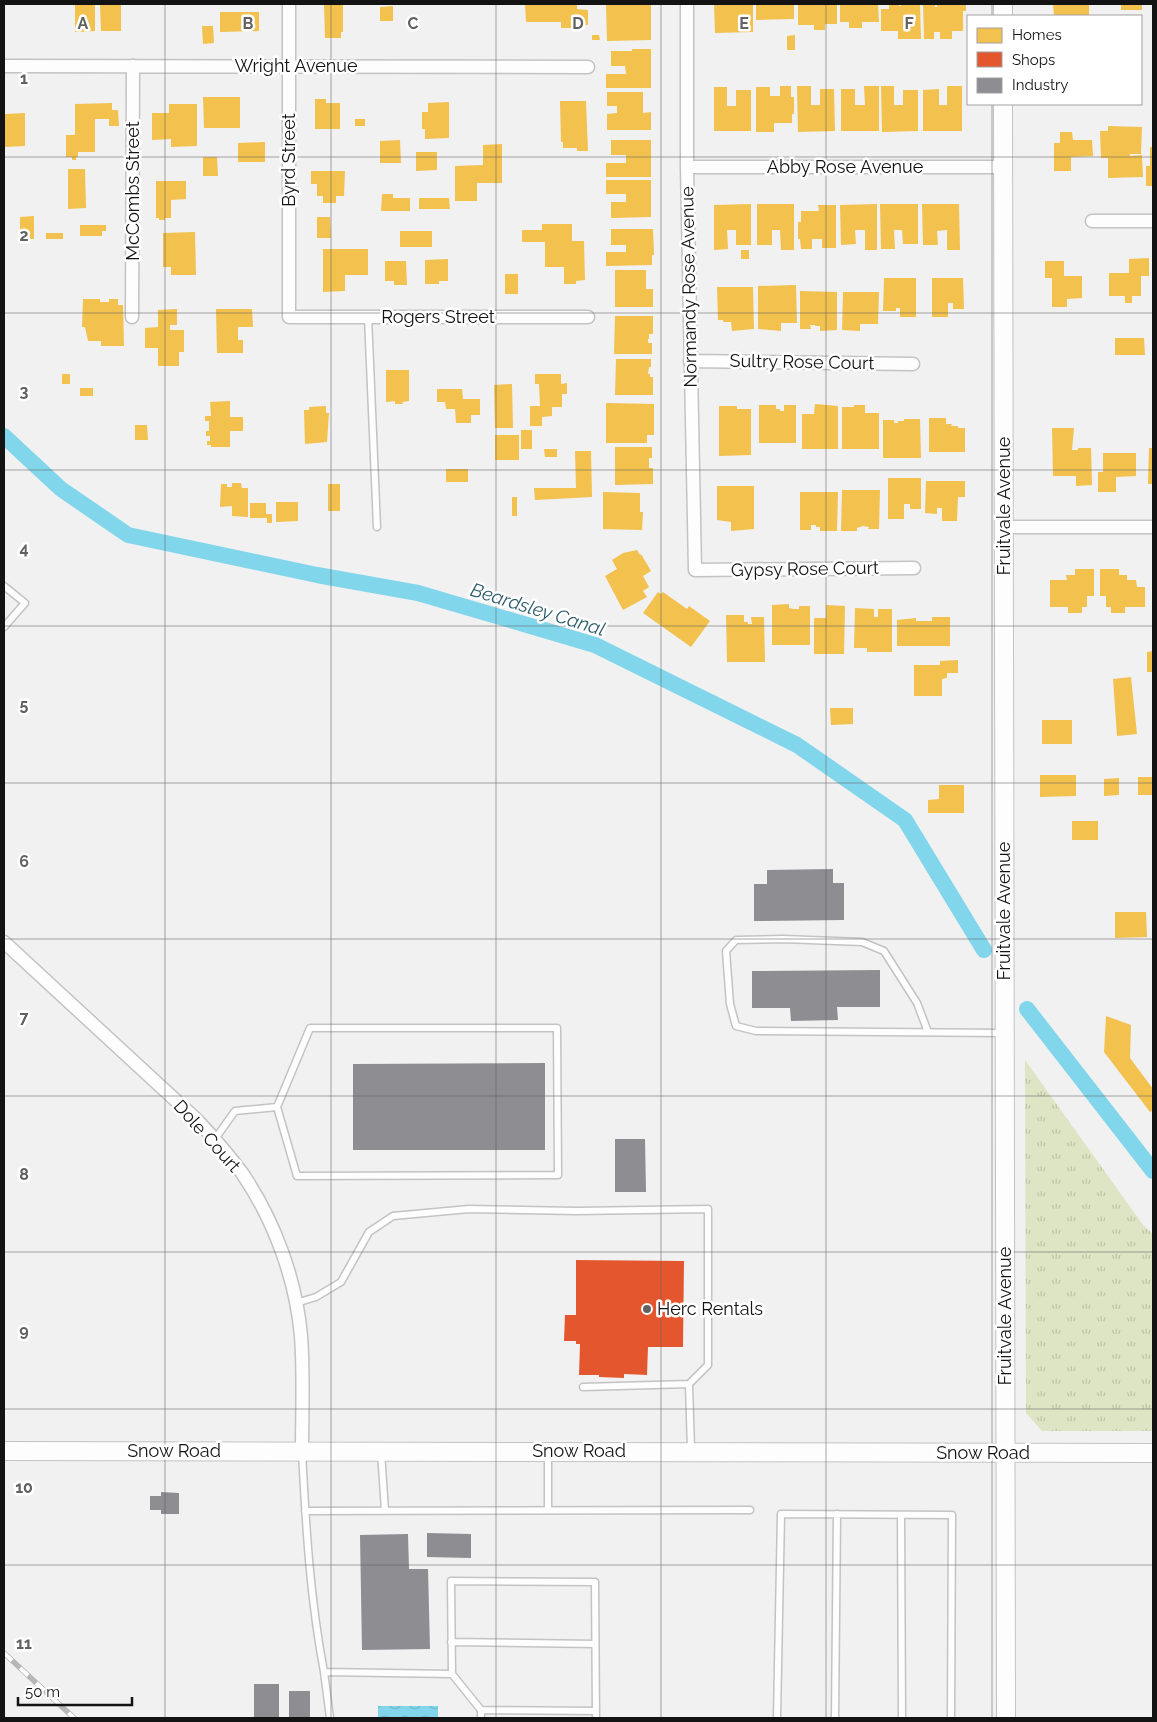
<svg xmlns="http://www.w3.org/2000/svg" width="1157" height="1722" viewBox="0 0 1157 1722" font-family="Raleway,sans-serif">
  <defs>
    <pattern id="grass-tufts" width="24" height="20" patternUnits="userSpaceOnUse" patternTransform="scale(1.25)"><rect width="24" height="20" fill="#dde5c4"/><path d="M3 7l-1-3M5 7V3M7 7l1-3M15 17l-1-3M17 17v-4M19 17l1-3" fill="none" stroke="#bdc4a8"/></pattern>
    <pattern id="water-waves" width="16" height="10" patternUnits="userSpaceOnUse" patternTransform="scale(1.25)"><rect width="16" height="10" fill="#82d6ec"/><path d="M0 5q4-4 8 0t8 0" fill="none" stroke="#6fb7ca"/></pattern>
  </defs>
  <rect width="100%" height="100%" fill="#f1f1f1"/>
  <path fill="url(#grass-tufts)" d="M 1025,1060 L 1143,1225 L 1153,1234 L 1153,1431 L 1042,1431 L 1026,1413 Z"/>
  <path fill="url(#water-waves)" d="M 378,1706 L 438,1706 L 438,1718 L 378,1718 Z"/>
  <path fill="#f2c14e" d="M 75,4 L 95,4 L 95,31 L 75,32 Z
    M 100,4 L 121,4 L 121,31 L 101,31 Z
    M 324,4 L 343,4 L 343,32 L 341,32 L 341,38 L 325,38 Z
    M 525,4 L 577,4 L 577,9 L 588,10 L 588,25 L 580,25 L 580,28 L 561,28 L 561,22 L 526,22 Z
    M 606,4 L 651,4 L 651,40 L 607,41 Z
    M 714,4 L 753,4 L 753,32 L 715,33 Z
    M 756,4 L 794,4 L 794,19 L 756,20 Z
    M 798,4 L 837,4 L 837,24 L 825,24 L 825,30 L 814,30 L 814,25 L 798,25 Z
    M 840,4 L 878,4 L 879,22 L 862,22 L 862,28 L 849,28 L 849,22 L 840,22 Z
    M 889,4 L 899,4 L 899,6 L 901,6 L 901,4 L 920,4 L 921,39 L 898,39 L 898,31 L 881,31 L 881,9 L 889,9 Z
    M 923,4 L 935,4 L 935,7 L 937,7 L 937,4 L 966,4 L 966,11 L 963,11 L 963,31 L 952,31 L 952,39 L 940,39 L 940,32 L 934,32 L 934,39 L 924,39 Z
    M 1053,4 L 1089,4 L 1089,16 L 1054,16 Z
    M 1121,4 L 1142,4 L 1142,10 L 1121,10 Z
    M 393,6 L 393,21 L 380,21 L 380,7 Z
    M 220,12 L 259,12 L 259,31 L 220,32 Z
    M 202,26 L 213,26 L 214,43 L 203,44 Z
    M 592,35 L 599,35 L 600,40 L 592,40 Z
    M 795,35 L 795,50 L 787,50 L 787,36 Z
    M 632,49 L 651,49 L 651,88 L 606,88 L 606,74 L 626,74 L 625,66 L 611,66 L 611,51 L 632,51 Z
    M 780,86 L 791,86 L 791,97 L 794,97 L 794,114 L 792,114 L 792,123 L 774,123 L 774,132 L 756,132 L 756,87 L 770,87 L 770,96 L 780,96 Z
    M 797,86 L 811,86 L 811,105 L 820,105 L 820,89 L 834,89 L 835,131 L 798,132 Z
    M 864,86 L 879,86 L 879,131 L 841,131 L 841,89 L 855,89 L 855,105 L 865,105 Z
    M 881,86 L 894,86 L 894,105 L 903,105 L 903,90 L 918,90 L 918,131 L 882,132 Z
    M 947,86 L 962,86 L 962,131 L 923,131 L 923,90 L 939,89 L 939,105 L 947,105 Z
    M 714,87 L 727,87 L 727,106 L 736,106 L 736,90 L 751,90 L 751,131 L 714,131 Z
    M 607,92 L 643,92 L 643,113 L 651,112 L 651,130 L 607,130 L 607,114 L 617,113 L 617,106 L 607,106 Z
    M 203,97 L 240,97 L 240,128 L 204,128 Z
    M 315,99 L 326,99 L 326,103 L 340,103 L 340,129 L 315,129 Z
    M 560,101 L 586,101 L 588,151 L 577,151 L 577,148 L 563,148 L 563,142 L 561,142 Z
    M 449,102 L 449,138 L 425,139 L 425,129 L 422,129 L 422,112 L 428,112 L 428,103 Z
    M 112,103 L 112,110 L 118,110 L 119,126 L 109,126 L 109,119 L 95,119 L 95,152 L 78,152 L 78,157 L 76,157 L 76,160 L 72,160 L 72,157 L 66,157 L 66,135 L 75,135 L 75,104 Z
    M 169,104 L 197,104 L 197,146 L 171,147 L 171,139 L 152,140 L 152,113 L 169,113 Z
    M 25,113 L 25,146 L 5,147 L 5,114 Z
    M 355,119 L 365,119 L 365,126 L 355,126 Z
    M 1108,126 L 1142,127 L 1141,154 L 1130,154 L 1130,156 L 1142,155 L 1143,177 L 1108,178 L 1108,158 L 1101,158 L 1100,131 L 1108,131 Z
    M 1060,132 L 1072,132 L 1073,140 L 1092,140 L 1093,156 L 1071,157 L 1071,171 L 1054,171 L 1054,143 L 1060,143 Z
    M 400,140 L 401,163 L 380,163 L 380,141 Z
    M 611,140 L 651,140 L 651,177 L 606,177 L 606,163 L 626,163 L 626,155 L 611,155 Z
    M 265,142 L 265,162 L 238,162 L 238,143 Z
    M 502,144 L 502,183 L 477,183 L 477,201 L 455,201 L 455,166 L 483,165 L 483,145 Z
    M 1150,147 L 1153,147 L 1153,186 L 1146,186 L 1146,166 L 1150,166 Z
    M 416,152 L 437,152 L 437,170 L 416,171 Z
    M 203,157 L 217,157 L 218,176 L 203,176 Z
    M 68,169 L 85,169 L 86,208 L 68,209 Z
    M 311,171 L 345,171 L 344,196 L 336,196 L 336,203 L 323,203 L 323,196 L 317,196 L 317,184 L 311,184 Z
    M 606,180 L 651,180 L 651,217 L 611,218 L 611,202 L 626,202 L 626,194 L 606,194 Z
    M 156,181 L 186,181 L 186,199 L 171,200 L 171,218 L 165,218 L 165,220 L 159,220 L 159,218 L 156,218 Z
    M 382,194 L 393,194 L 393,198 L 410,198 L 410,211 L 381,211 Z
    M 419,198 L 449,198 L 450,209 L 419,209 Z
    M 751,204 L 751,245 L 736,245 L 736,230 L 727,230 L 728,249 L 714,250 L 714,205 Z
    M 757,204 L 794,204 L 794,250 L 781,250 L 780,230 L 772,230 L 772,245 L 757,245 Z
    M 877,204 L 877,250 L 865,250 L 865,230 L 855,230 L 856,244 L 841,245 L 840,205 Z
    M 880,204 L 918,204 L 918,244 L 903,244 L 902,230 L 894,230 L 895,249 L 881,249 Z
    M 922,204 L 959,204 L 960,250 L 947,250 L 947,230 L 937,231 L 938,245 L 923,245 Z
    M 818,205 L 836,205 L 836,248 L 822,248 L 822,239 L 812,239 L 812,249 L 801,249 L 800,239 L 798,239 L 798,222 L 801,222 L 801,211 L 819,211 Z
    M 34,216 L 34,239 L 20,239 L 20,217 Z
    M 317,217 L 330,217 L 331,238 L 317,238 Z
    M 542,224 L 572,224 L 572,241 L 584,241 L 585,280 L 576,281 L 576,284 L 564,284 L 564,267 L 545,267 L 545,242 L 522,242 L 522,230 L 542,230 Z
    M 80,225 L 106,225 L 106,231 L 102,231 L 102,236 L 80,236 Z
    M 611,229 L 653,229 L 654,255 L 652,255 L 652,265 L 606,266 L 606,252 L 626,252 L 626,245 L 611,245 Z
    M 400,231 L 432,231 L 432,247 L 400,247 Z
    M 195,232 L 196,275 L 171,275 L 171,267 L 163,267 L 163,233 Z
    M 46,233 L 63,233 L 63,239 L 46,239 Z
    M 323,249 L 368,249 L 368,275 L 345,275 L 345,291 L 323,292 Z
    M 741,250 L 749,250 L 749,259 L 741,259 Z
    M 1149,258 L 1149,276 L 1141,276 L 1141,296 L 1132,296 L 1132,303 L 1125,303 L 1125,296 L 1109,296 L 1109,273 L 1129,273 L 1129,259 Z
    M 448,259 L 448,281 L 439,281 L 439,284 L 425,284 L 425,260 Z
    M 385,261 L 406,261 L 407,285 L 394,285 L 394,281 L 385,281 Z
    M 1045,261 L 1064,261 L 1064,276 L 1082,276 L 1082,298 L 1067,299 L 1067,307 L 1052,307 L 1052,278 L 1045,278 Z
    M 615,270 L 646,270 L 646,289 L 653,289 L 653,307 L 615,307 Z
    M 505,274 L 518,274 L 518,294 L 505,294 Z
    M 884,278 L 916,278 L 916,317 L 900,317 L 900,308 L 896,308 L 896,311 L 883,311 Z
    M 932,278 L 963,278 L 964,309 L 953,309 L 953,303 L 948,303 L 948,317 L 932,317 Z
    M 796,285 L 797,323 L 781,323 L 781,331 L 758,329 L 758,286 Z
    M 717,287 L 753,287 L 754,329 L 732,331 L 731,322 L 723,322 L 723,320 L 718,320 Z
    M 800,291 L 837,292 L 837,330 L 820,331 L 820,326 L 815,326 L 815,325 L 810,325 L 811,329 L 800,329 Z
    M 843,292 L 879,292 L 878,324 L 860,324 L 860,331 L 842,330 Z
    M 83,299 L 100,299 L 100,302 L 109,302 L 109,299 L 118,299 L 118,305 L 123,305 L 124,346 L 101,346 L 101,341 L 88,341 L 85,327 L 82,327 Z
    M 177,309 L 177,325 L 170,325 L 170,330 L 184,330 L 184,352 L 179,352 L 179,366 L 158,366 L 158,348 L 145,348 L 145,328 L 158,327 L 158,310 Z
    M 216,309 L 252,309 L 253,327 L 238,327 L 238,340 L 243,340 L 243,353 L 217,353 Z
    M 615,316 L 653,316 L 653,334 L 649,334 L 649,339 L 648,339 L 648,343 L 652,343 L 652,354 L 614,354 Z
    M 1115,338 L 1144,338 L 1145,355 L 1115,355 Z
    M 616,359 L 651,359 L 651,367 L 649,367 L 648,374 L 650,374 L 650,377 L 653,377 L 653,395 L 615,395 Z
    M 386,370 L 409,370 L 409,401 L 402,402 L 403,404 L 395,404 L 395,401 L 386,402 Z
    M 62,374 L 70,374 L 70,384 L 62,384 Z
    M 535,374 L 561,374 L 561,384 L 567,383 L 567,394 L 562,394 L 562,407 L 552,407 L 552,416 L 542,417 L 542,426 L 530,426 L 530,406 L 540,406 L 539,384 L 535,384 Z
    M 512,384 L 513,428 L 495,428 L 494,385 Z
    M 80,388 L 93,388 L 93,396 L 80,396 Z
    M 437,389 L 462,389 L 463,399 L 480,399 L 480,415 L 471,415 L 471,423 L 456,423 L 455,409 L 446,409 L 445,402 L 437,402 Z
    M 230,401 L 230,417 L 243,417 L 243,431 L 230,431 L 230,447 L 211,447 L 211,445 L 207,445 L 207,441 L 210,441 L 210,436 L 206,436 L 206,431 L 209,431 L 209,421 L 205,421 L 205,416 L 211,416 L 210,402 Z
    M 606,403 L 654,404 L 654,435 L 647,435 L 647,443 L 606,443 Z
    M 815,404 L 838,406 L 838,449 L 802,449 L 802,414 L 814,414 Z
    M 759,405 L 776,405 L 776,409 L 780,409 L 780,411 L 784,411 L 784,405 L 796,405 L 796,443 L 759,443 Z
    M 854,405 L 865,405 L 865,413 L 879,413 L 879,449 L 842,449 L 842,407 L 854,407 Z
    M 326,406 L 326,413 L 329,413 L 327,442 L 305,444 L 304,410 L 309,410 L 309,407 Z
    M 719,406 L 737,406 L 737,409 L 751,409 L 751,455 L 719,456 Z
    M 929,418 L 946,418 L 946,424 L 952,424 L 951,426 L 958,426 L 958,428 L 965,428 L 965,452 L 929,452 Z
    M 904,419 L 920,419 L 921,458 L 883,458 L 883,420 L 894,420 L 894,423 L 898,423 L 898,421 L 904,421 Z
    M 135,425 L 147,425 L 148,440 L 135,440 Z
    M 1052,428 L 1074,428 L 1072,450 L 1078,450 L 1078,448 L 1091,448 L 1092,485 L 1076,486 L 1076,476 L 1053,476 Z
    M 521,430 L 532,430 L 532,449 L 521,449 Z
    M 495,435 L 519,435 L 519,460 L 495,460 Z
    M 615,447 L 652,447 L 652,458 L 649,458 L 649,468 L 653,468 L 653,484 L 615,485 Z
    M 1149,448 L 1153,448 L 1153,484 L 1148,484 Z
    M 544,449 L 557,449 L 557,457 L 545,457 Z
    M 575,451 L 591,451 L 592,497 L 535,500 L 534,488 L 576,488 Z
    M 1103,453 L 1136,453 L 1136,476 L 1116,477 L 1116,492 L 1098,492 L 1098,472 L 1103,472 Z
    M 446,469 L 468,469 L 468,482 L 446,482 Z
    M 888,478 L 921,478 L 921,509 L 910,509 L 910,504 L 904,504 L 904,519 L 888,519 Z
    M 926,481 L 965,481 L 965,497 L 958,497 L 957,521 L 942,521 L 942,508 L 937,508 L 937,514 L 925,513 Z
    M 232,483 L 241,483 L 242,488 L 248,488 L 248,517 L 232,516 L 232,506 L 220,507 L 221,484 L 227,484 L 227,487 L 232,487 Z
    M 328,484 L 340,484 L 340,511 L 328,511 Z
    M 717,486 L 754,486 L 754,529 L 731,531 L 731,522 L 717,520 Z
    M 842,490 L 880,490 L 879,529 L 868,529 L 869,527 L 863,526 L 857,528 L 857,531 L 841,531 Z
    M 603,492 L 640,493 L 640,512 L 643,512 L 642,530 L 603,529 Z
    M 800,492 L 838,492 L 837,531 L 820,531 L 820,527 L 816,527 L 816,525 L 811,525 L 811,530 L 800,530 Z
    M 512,497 L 517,497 L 517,516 L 512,516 Z
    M 276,502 L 298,502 L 298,521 L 276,522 Z
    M 250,503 L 266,503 L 266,514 L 272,514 L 272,523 L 267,523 L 267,518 L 250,518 Z
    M 637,550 L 640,555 L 641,554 L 651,571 L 643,576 L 649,587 L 643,591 L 647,597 L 623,610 L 605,576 L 617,569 L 612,560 L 623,553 Z
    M 1075,569 L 1094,569 L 1094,596 L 1087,596 L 1087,607 L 1082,607 L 1082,613 L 1068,613 L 1068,607 L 1050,607 L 1050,580 L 1067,580 L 1066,575 L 1075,575 Z
    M 1100,569 L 1119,569 L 1119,575 L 1127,575 L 1127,580 L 1136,580 L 1137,587 L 1145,587 L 1145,607 L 1125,607 L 1125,613 L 1111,613 L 1111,607 L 1106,607 L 1106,596 L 1100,596 Z
    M 658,592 L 661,594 L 663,592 L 687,609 L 689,606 L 710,621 L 691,647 L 643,613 Z
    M 789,604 L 789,608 L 794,609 L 799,609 L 799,606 L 810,606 L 810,645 L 772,645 L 772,605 Z
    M 826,605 L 845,606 L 844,654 L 814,654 L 814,618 L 826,618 Z
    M 855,608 L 874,609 L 874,617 L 878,617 L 878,609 L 892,609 L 892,652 L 867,652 L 867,648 L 854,648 Z
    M 726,615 L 744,615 L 744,622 L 748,622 L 748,624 L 752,624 L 751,617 L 764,617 L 765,662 L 727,662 Z
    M 932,617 L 950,617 L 950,646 L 897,646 L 897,620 L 916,618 L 916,621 L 932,621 Z
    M 1153,651 L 1153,672 L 1147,672 L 1147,652 Z
    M 958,660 L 958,673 L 947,673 L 947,678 L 942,679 L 942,696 L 914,696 L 914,665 L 940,665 L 940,661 Z
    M 1131,677 L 1137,734 L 1117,736 L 1113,679 Z
    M 830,708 L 853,708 L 853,724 L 831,725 Z
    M 1042,720 L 1072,720 L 1072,744 L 1042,744 Z
    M 1040,775 L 1076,775 L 1076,796 L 1040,797 Z
    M 1138,777 L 1153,777 L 1153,795 L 1138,795 Z
    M 1119,778 L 1119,795 L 1104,796 L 1104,779 Z
    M 939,785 L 964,785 L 964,813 L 928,813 L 928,800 L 939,799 Z
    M 1072,821 L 1098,821 L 1098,840 L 1072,840 Z
    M 1115,912 L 1146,912 L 1147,937 L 1115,938 Z
    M 1106,1016 L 1131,1025 L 1130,1058 L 1153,1089 L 1153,1110 L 1150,1112 L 1104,1052 Z"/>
  <path fill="#e4572e" d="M 576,1260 L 684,1261 L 683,1347 L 648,1347 L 647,1375 L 624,1374 L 624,1378 L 599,1377 L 599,1375 L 579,1375 L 580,1344 L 576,1344 L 576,1341 L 564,1341 L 565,1315 L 576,1315 Z"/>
  <path fill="#8d8d92" d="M 833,869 L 833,883 L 844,883 L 844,920 L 754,921 L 754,884 L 767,884 L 767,870 Z
    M 880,970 L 880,1007 L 837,1007 L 838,1020 L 791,1021 L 790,1008 L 752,1008 L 752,971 Z
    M 545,1063 L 545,1150 L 353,1150 L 353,1064 Z
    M 615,1139 L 645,1139 L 646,1192 L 615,1192 Z
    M 161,1492 L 179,1493 L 179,1514 L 161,1514 L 161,1510 L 150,1510 L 150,1496 L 161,1496 Z
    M 427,1533 L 471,1534 L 471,1558 L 427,1557 Z
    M 408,1534 L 409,1569 L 428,1569 L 430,1649 L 362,1650 L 360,1535 Z
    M 254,1684 L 279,1684 L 279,1718 L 254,1718 Z
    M 289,1691 L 310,1691 L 310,1718 L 289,1718 Z"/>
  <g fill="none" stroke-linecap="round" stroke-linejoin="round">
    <path stroke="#82d6ec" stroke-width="16" d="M 4,436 L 61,489 L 128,535 L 317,575 L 418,593 L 595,645 L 797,745 L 905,820 L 984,950
      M 1027,1009 L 1153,1171"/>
    <g stroke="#c3c3c3" stroke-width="9">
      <path id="service" d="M 368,317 L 377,527
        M 4,586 L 25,603 L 4,627
        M 928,1032 L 917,1003 L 884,951 L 862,942 L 783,939 L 736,940 L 726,951 L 730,1004 L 736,1026 L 756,1031 L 1003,1033
        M 215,1139 L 235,1111 L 277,1107 L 297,1176 L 558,1175 L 557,1028 L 310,1028 L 277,1107
        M 296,1303 L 316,1297 L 341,1282 L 369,1232 L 393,1216 L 469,1209 L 577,1211 L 708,1209 L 708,1365 L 689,1384
        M 583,1387 L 689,1384 L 691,1450
        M 302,1452 C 306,1528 310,1598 324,1672 L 452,1674
        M 381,1452 L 385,1511
        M 548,1452 L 548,1510
        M 305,1511 L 750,1510
        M 901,1515 L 902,1718
        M 451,1642 L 595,1644
        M 324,1672 L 330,1718
        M 481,1710 L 596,1711
        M 481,1718 L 481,1710 L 452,1674 L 451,1581 L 595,1582 L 596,1718
        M 777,1718 L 781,1514 L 952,1515 L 951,1718
        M 835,1718 L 837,1514"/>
    </g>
    <g stroke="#c3c3c3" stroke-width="15">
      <path id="minor" d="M 289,4 L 289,317 L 588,317
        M 687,4 L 687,167 L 695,570 L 914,568
        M 4,66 L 588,67
        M 687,167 L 1004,167
        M 1092,221 L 1153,221
        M 132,317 L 133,66
        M 690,361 L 913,364
        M 1004,527 L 1153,527
        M 4,942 L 197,1120 C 213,1137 228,1154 242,1173 C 274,1220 296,1279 301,1336 C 304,1374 302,1413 302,1451"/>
    </g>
    <g stroke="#c3c3c3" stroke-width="20">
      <path id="secondary" d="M 1003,4 L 1003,16
        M 1003,104 L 1006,1718
        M 4,1451 L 1153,1453"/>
    </g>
    <use href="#service" stroke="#fdfdfd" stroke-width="6"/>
    <use href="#minor" stroke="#fdfdfd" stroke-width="12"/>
    <use href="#secondary" stroke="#fdfdfd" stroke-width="18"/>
    <g stroke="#b6b6b6" stroke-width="5.5">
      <path id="rail" d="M 4,1653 L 74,1718"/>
    </g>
    <use href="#rail" stroke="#fff" stroke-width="4" stroke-dasharray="11" stroke-linecap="butt"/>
  </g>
  <path fill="none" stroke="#616161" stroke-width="1" stroke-opacity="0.55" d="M 165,4 L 165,1718M 331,4 L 331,1718M 496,4 L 496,1718M 661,4 L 661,1718M 826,4 L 826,1718M 992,4 L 992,16M 992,104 L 992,1718M 4,157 L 1153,157M 4,313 L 1153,313M 4,470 L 1153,470M 4,626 L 1153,626M 4,783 L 1153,783M 4,939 L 1153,939M 4,1096 L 1153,1096M 4,1252 L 1153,1252M 4,1409 L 1153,1409M 4,1565 L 1153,1565"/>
  <circle fill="#616161" stroke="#fff" stroke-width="2" cx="647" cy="1309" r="5"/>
  <g text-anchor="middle" stroke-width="5" stroke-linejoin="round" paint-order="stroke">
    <g font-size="18" fill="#131313" stroke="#fff">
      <text x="296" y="72">Wright Avenue</text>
      <text transform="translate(289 160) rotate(-90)" y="6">Byrd Street</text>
      <text x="845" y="173">Abby Rose Avenue</text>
      <text transform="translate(133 191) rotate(-90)" y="6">McCombs Street</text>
      <text transform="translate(689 287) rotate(-91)" y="6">Normandy Rose Avenue</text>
      <text x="438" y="323">Rogers Street</text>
      <text transform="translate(802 362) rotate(1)" y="6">Sultry Rose Court</text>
      <text transform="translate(1004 506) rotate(-90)" y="6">Fruitvale Avenue</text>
      <text transform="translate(805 569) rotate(-1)" y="6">Gypsy Rose Court</text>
      <text transform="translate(1004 911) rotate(-90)" y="6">Fruitvale Avenue</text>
      <text transform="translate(207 1136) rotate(48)" y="6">Dole Court</text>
      <text transform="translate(1005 1316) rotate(-90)" y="6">Fruitvale Avenue</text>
      <text x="174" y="1457">Snow Road</text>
      <text x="579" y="1457">Snow Road</text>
      <text x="983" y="1459">Snow Road</text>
    </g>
    <g font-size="18" fill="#131313" stroke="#fff" text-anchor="start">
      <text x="657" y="1315">Herc Rentals</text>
    </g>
    <g font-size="19" font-style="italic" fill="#2b5c6a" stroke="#fff">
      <text transform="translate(538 609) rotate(17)" y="7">Beardsley Canal</text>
    </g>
  </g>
  <g font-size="16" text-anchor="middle" font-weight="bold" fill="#616161" stroke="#fff" stroke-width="5" stroke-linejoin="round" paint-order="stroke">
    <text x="83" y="29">A</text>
    <text x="248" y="29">B</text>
    <text x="413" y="29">C</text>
    <text x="578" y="29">D</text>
    <text x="744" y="29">E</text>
    <text x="909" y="29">F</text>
    <text x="24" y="84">1</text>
    <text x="24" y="241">2</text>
    <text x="24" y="397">3</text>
    <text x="24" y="554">4</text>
    <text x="24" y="710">5</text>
    <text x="24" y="867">6</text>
    <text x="24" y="1023">7</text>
    <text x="24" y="1180">8</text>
    <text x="24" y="1336">9</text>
    <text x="24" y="1493">10</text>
    <text x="24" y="1649">11</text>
  </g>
  <rect width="1157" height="1722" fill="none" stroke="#131313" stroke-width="10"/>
  <rect x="967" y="15" width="175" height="90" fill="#ffffff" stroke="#a1a1a1"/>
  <rect x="977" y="28" width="25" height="15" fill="#f2c14e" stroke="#a1a1a1"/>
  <text x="1012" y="40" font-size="15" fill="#131313">Homes</text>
  <rect x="977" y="52" width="25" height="15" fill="#e4572e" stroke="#a1a1a1"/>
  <text x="1012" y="65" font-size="15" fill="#131313">Shops</text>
  <rect x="977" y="78" width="25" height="15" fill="#8d8d92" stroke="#a1a1a1"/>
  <text x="1012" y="90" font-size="15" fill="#131313">Industry</text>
  <path d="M18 1697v8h114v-8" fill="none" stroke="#131313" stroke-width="2.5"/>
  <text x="25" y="1697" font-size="15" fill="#131313" stroke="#ffffff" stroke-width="4" paint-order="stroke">50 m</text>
</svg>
